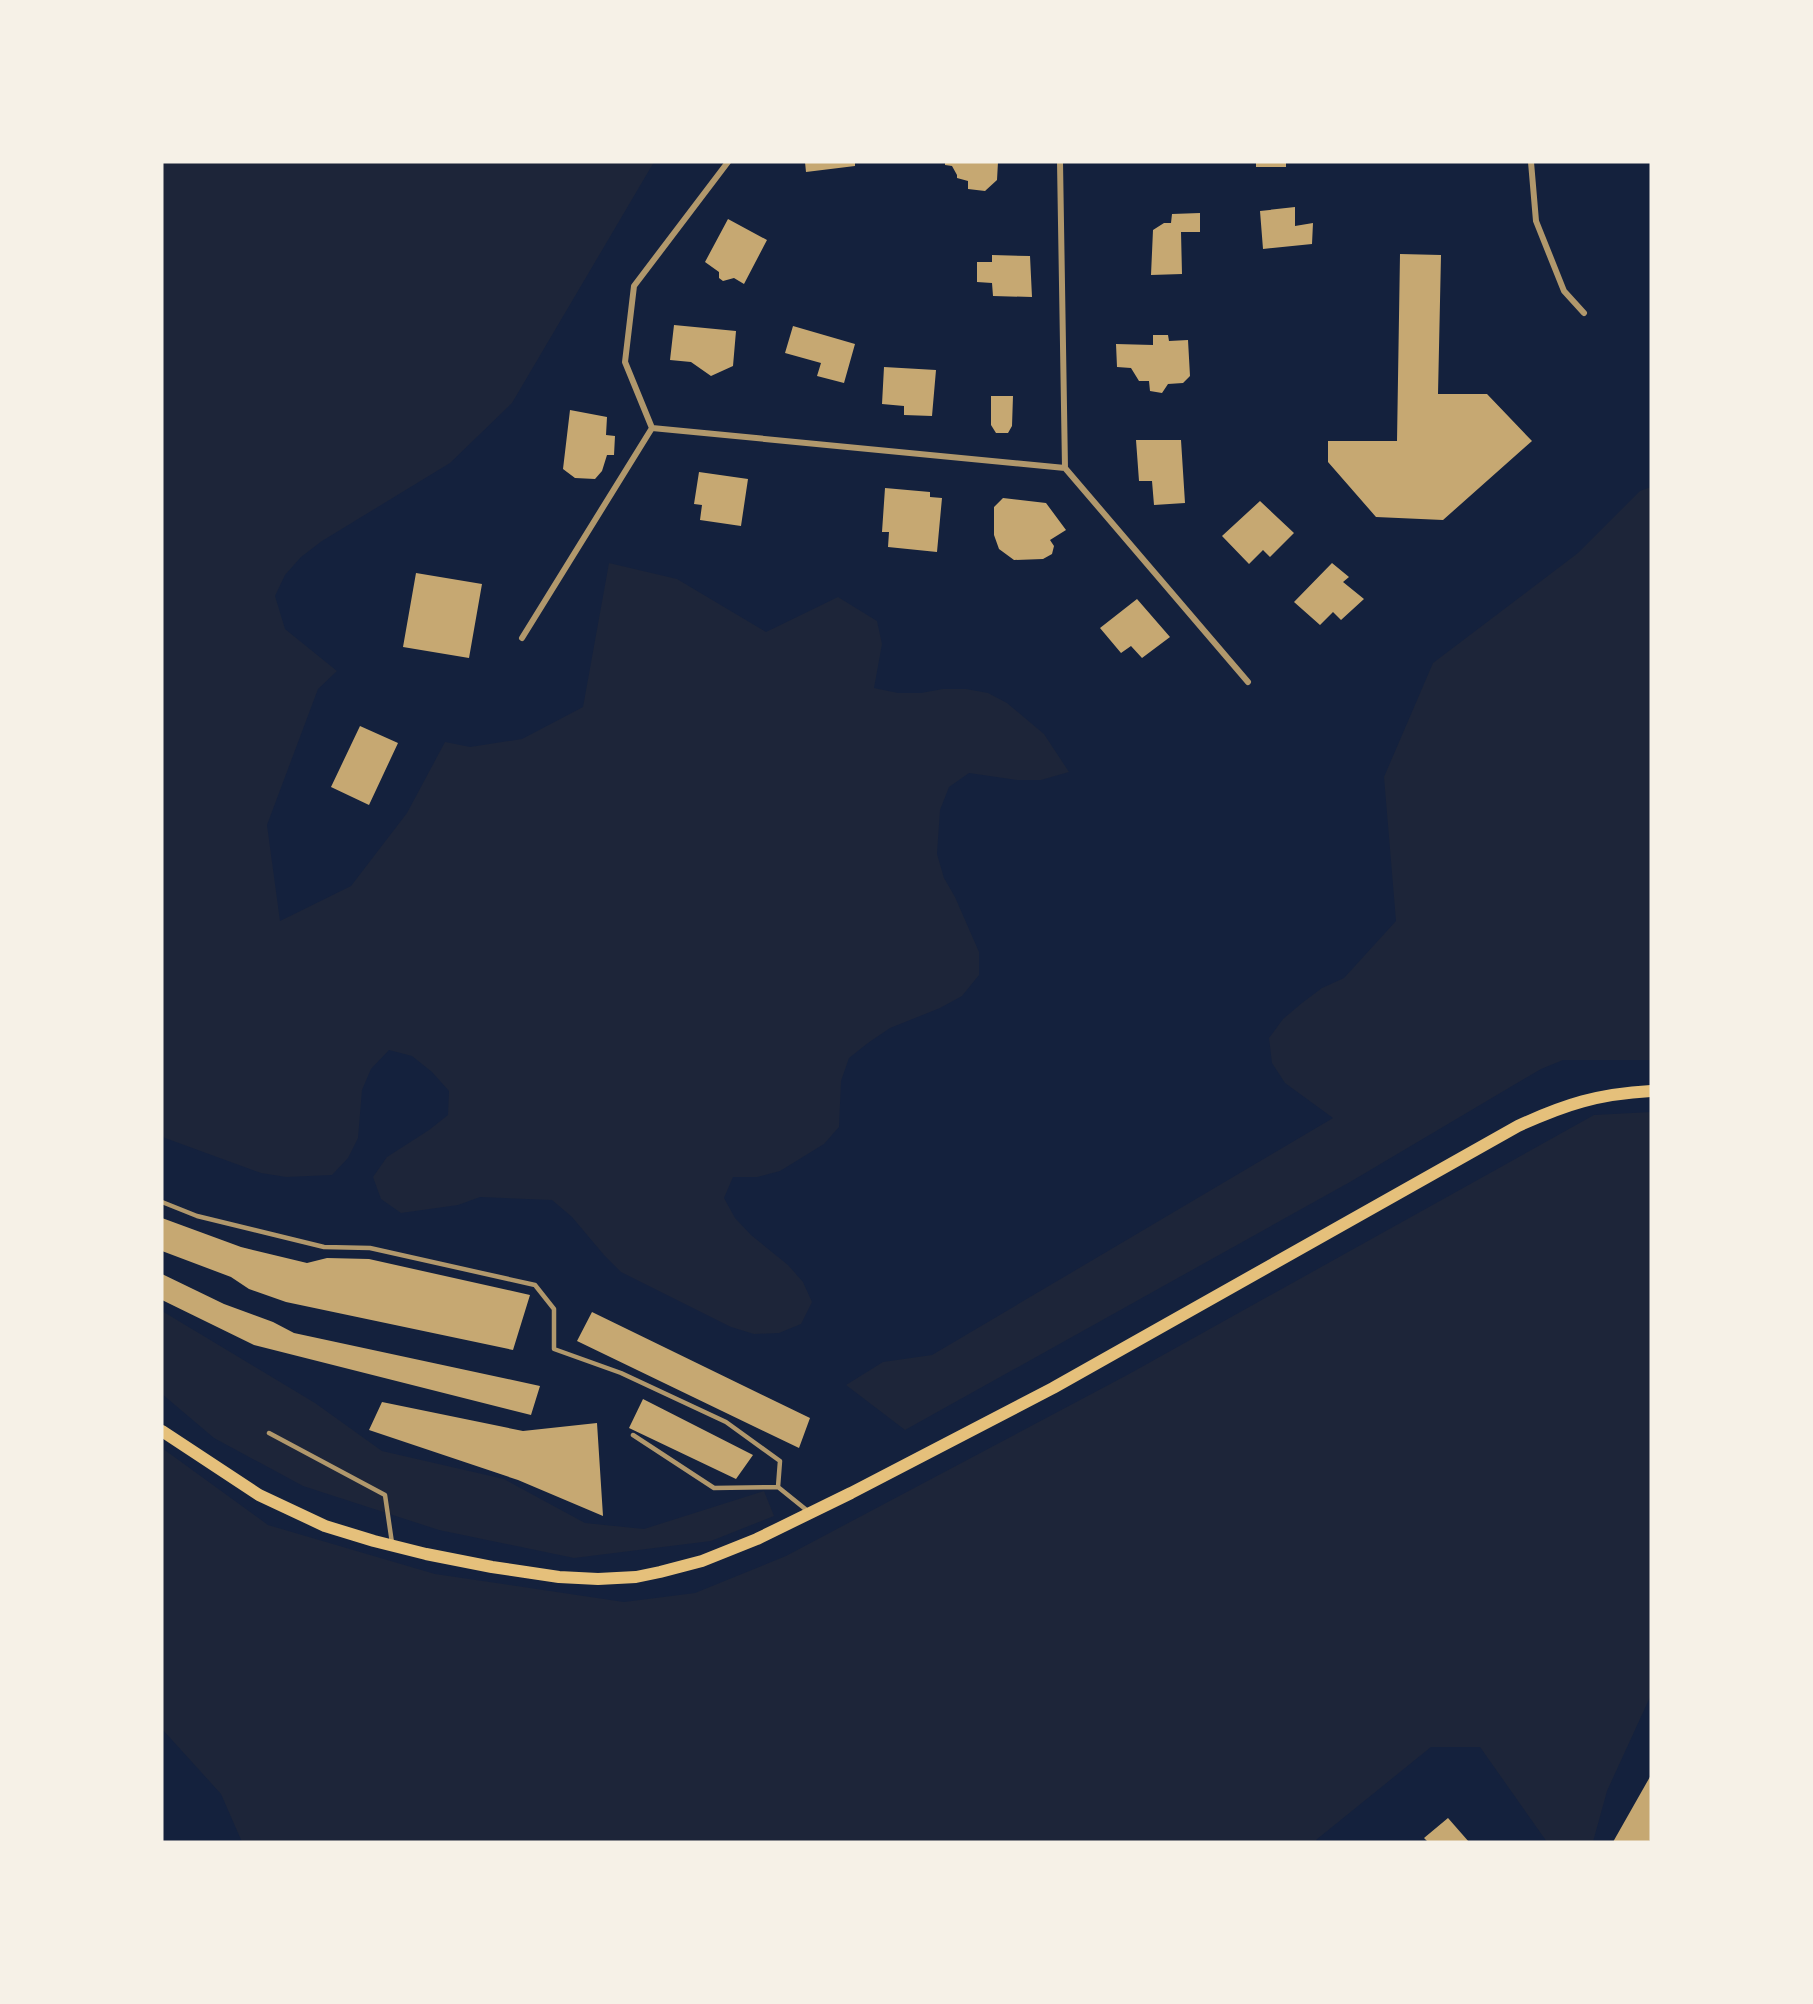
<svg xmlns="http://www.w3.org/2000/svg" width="1813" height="2004" viewBox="0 0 1813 2004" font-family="'Fira Sans',sans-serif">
  <rect width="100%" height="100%" fill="#14213d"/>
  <path fill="#1d2539" d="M 162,162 L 654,162 L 512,403 L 450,463 L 322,541 L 301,557 L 285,575 L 275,596 L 285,629 L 337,671 L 318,689 L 267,825 L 280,921 L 351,886 L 407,813 L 445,742 L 470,747 L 522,739 L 583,707 L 609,563 L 677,579 L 766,632 L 838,597 L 877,621 L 882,644 L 874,688 L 898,693 L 921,693 L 943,689 L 966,689 L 988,693 L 1007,703 L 1044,734 L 1069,772 L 1041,780 L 1017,780 L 969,773 L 949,787 L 940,810 L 937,854 L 944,878 L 955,897 L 979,952 L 979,975 L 962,996 L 940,1008 L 890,1028 L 868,1043 L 849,1058 L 841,1081 L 839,1127 L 824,1144 L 780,1171 L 757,1177 L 733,1177 L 724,1198 L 735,1218 L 751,1235 L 788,1265 L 803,1282 L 812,1302 L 801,1324 L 779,1333 L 754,1334 L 731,1327 L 621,1272 L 604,1255 L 572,1217 L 552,1200 L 480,1197 L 458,1205 L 401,1213 L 381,1199 L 373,1177 L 387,1157 L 429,1130 L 448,1115 L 449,1091 L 432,1072 L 412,1056 L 389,1050 L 371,1069 L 362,1090 L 358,1138 L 348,1158 L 332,1175 L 286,1177 L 261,1173 L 165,1138 L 162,1135 Z
    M 1651,487 L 1651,1060 L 1563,1060 L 1541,1069 L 1350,1182 L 905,1430 L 846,1385 L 883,1362 L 932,1355 L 1333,1118 L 1285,1083 L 1272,1063 L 1269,1038 L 1283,1019 L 1302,1003 L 1322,988 L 1344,978 L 1396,921 L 1384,777 L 1433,663 L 1578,553 L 1640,491 Z
    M 1651,1112 L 1651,1695 L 1607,1791 L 1593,1842 L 1547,1842 L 1480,1747 L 1431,1747 L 1316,1840 L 1317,1842 L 242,1842 L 221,1794 L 162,1729 L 162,1448 L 268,1525 L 435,1574 L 624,1602 L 695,1593 L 786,1556 L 1129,1374 L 1594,1115 Z
    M 162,1311 L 315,1403 L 382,1451 L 504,1479 L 585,1523 L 644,1529 L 764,1491 L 774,1516 L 711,1541 L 574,1558 L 439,1530 L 303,1486 L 214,1438 L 162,1394 Z"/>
  <path fill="#c6a872" d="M 805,162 L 855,162 L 855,166 L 806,172 Z
    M 945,162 L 998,162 L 997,180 L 985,191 L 968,189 L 968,181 L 957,178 L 957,175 L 952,166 L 945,165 Z
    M 1256,162 L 1286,162 L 1286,167 L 1256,167 Z
    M 1295,207 L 1295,226 L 1313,223 L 1312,244 L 1263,249 L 1260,211 Z
    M 1200,213 L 1200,232 L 1181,232 L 1182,274 L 1151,275 L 1153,230 L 1164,223 L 1171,223 L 1172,214 Z
    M 728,219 L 767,240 L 744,284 L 734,278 L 723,281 L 719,278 L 719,272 L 705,262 Z
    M 1400,254 L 1441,255 L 1438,394 L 1487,394 L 1532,441 L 1443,520 L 1376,517 L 1328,462 L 1328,441 L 1397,441 Z
    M 992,255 L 1030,256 L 1032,297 L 993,296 L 992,283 L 977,282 L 977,262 L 992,262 Z
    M 674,325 L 736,331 L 733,366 L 711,376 L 691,362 L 670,360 Z
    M 793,326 L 855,344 L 844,383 L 817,376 L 821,363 L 785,353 Z
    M 1153,335 L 1168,335 L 1169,341 L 1188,340 L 1190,376 L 1183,383 L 1168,384 L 1162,393 L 1150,391 L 1149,381 L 1139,381 L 1131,368 L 1117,367 L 1116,344 L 1153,345 Z
    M 884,367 L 936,370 L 932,416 L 904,415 L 904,406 L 882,404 Z
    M 991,396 L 1013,396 L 1012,426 L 1008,433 L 996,433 L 991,425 Z
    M 570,410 L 607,417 L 606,435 L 615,436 L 614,455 L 607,455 L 602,471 L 595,479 L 575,478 L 563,469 Z
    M 1136,440 L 1181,440 L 1185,503 L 1154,505 L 1152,481 L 1139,481 Z
    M 699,472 L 748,479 L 741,526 L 700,520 L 702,505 L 694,504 Z
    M 885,488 L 930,492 L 930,497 L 942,498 L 937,552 L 888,547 L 889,532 L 882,532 Z
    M 1003,498 L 1046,503 L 1066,530 L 1050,540 L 1054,546 L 1052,554 L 1043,559 L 1014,560 L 999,549 L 994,535 L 994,507 Z
    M 1260,501 L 1294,533 L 1270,557 L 1263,550 L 1249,564 L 1222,536 Z
    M 1332,563 L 1349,577 L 1343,582 L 1364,599 L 1341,620 L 1333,612 L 1320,625 L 1294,602 Z
    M 416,573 L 482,584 L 469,658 L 403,647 Z
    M 1137,599 L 1170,637 L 1142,658 L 1131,646 L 1121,653 L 1100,628 Z
    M 360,726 L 398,743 L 369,805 L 331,787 Z
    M 162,1218 L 241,1247 L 307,1263 L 327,1258 L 369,1259 L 530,1295 L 513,1350 L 286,1302 L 249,1289 L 231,1277 L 162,1251 Z
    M 162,1274 L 224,1304 L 273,1322 L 294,1333 L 540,1386 L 531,1415 L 254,1345 L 162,1300 Z
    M 592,1312 L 810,1418 L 799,1448 L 577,1341 Z
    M 643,1399 L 753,1455 L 736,1479 L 629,1428 Z
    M 382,1402 L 523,1431 L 597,1423 L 603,1516 L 518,1480 L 369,1430 Z
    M 1651,1775 L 1651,1838 L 1649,1842 L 1613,1842 Z
    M 1448,1818 L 1469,1842 L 1428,1842 L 1424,1838 Z"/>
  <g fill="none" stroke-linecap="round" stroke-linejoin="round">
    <path stroke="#b1986c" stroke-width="4.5" d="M 162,1202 L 197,1216 L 324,1247 L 370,1248 L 535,1285 L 554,1309 L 554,1349 L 621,1373 L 726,1422 L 780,1461 L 778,1487 L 809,1512
      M 269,1433 L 385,1495 L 392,1543
      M 633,1435 L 714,1488 L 778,1487"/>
    <path stroke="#b1986c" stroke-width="6" d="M 1060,162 L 1065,468
      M 1531,162 L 1536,221 L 1564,291 L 1584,313
      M 652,428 L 1065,468 L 1248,682
      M 522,638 L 652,428 L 625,362 L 634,286 L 728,162"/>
    <path stroke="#e5c07b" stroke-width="12" d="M 162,1431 L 259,1495 L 325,1526 L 374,1541 L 426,1554 L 492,1567 L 559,1577 L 598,1579 L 636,1577 L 660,1572 L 702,1561 L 757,1539 L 851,1493 L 1053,1388 L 1518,1126 C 1566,1104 1598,1094 1651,1091"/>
  </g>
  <rect width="1813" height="2004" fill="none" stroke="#f6f1e7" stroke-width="327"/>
</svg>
